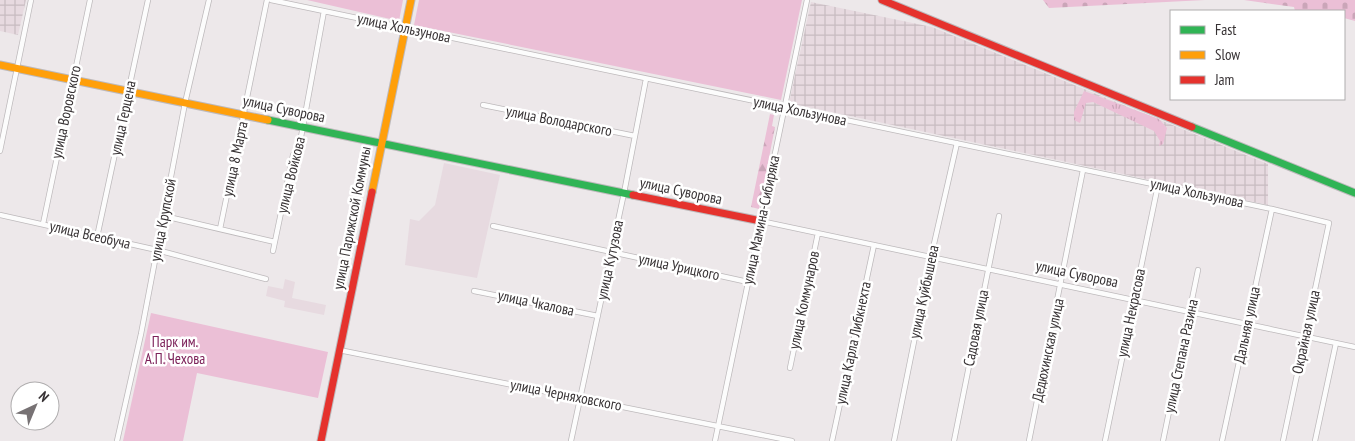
<svg xmlns="http://www.w3.org/2000/svg" width="1355" height="441" viewBox="0 0 1355 441" font-family="'PT Sans Narrow',sans-serif">
  <defs>
    <pattern id="industrial-grid" width="8" height="8" patternUnits="userSpaceOnUse" patternTransform="scale(1.25)"><rect width="8" height="8" fill="#e7dae0"/><path d="M0 4h8M4 0v8" fill="none" stroke="#c7bcc1"/></pattern>
    <pattern id="grass-tufts" width="24" height="20" patternUnits="userSpaceOnUse" patternTransform="scale(1.25)"><rect width="24" height="20" fill="#ebbfd6"/><path d="M3 7l-1-3M5 7V3M7 7l1-3M15 17l-1-3M17 17v-4M19 17l1-3" fill="none" stroke="#caa5b8"/></pattern>
    <pattern id="forest-firs" width="22" height="20" patternUnits="userSpaceOnUse" patternTransform="scale(1.25)"><rect width="22" height="20" fill="#ebbfd6"/><path d="M5 1l3.5 6h-7zM16 11l3.5 6h-7z" fill="#caa5b8"/></pattern>
    <pattern id="cemetery-stones" width="16" height="16" patternUnits="userSpaceOnUse" patternTransform="scale(1.25)"><rect width="16" height="16" fill="#ebbfd6"/><path d="M2 7V4a2 2 0 0 1 4 0v3zM10 15v-3a2 2 0 0 1 4 0v3z" fill="#caa5b8"/></pattern>
  </defs>
  <rect width="100%" height="100%" fill="#ede8ea"/>
  <path fill="#e7dae0" d="M 444,163 L 500,175 L 477,278 L 405,265 L 410,219 L 419,221 L 435,205 Z
    M 285,279 L 295,282 L 292,298 L 326,305 L 324,315 L 284,307 L 285,301 L 266,296 L 268,286 L 283,289 Z"/>
  <path fill="url(#industrial-grid)" d="M 0,0 L 26,0 L 18,35 L 0,31 Z
    M 811,2 L 932,27 L 1268,164 L 1268,205 L 789,103 Z"/>
  <path fill="url(#grass-tufts)" d="M 1084,91 L 1159,119 L 1167,128 L 1163,144 L 1159,146 L 1160,141 L 1154,131 L 1093,102 L 1086,103 L 1080,123 L 1074,120 L 1074,112 Z"/>
  <path fill="url(#forest-firs)" d="M 770,114 L 774,115 L 772,126 L 775,127 L 759,209 L 751,207 Z"/>
  <path fill="url(#cemetery-stones)" d="M 1043,0 L 1205,0 L 1049,8 Z
    M 1244,0 L 1355,0 L 1355,21 L 1344,18 L 1344,11 L 1295,11 L 1294,7 Z"/>
  <path fill="#ebbfd6" d="M 307,0 L 403,0 L 399,21 Z
    M 419,0 L 802,0 L 781,100 L 414,25 Z
    M 151,313 L 328,352 L 318,398 L 197,373 L 183,441 L 123,441 Z"/>
  <g fill="none" stroke-linecap="round" stroke-linejoin="round">
    <g stroke="#bdb9bb" stroke-width="6">
      <path id="street" d="M 271,0 L 1272,209 L 1329,223 L 1283,441
        M 483,105 L 635,136
        M 0,151 L 31,0
        M 0,215 L 157,250 L 266,279
        M 164,216 L 275,242
        M 761,221 L 1355,347
        M 43,224 L 90,0
        M 493,226 L 748,282
        M 220,229 L 267,0
        M 97,237 L 148,0
        M 273,251 L 293,155 L 299,148 L 324,11
        M 474,291 L 598,316
        M 339,350 L 792,441
        M 790,368 L 818,233
        M 117,441 L 141,334 L 185,103 L 209,0
        M 571,441 L 624,193 L 646,79
        M 715,441 L 807,0
        M 832,441 L 874,245
        M 894,441 L 931,257 L 957,143
        M 954,441 L 999,216
        M 1029,441 L 1083,170
        M 1105,441 L 1158,185
        M 1163,441 L 1198,270
        M 1222,441 L 1272,209
        M 1315,441 L 1336,343"/>
    </g>
    <g stroke="#bdb9bb" stroke-width="9">
      <path id="fast" d="M 268,120 L 633,195
        M 1192,127 L 1355,193"/>
    </g>
    <g stroke="#bdb9bb" stroke-width="9">
      <path id="slow" d="M 0,65 L 268,120
        M 372,192 L 411,0"/>
    </g>
    <g stroke="#bdb9bb" stroke-width="9">
      <path id="jam" d="M 882,0 L 1192,127
        M 633,195 L 761,221
        M 321,441 L 372,192"/>
    </g>
    <use href="#street" stroke="#fcfcfc" stroke-width="4.5"/>
    <use href="#fast" stroke="#30b455" stroke-width="7"/>
    <use href="#slow" stroke="#ff9f0a" stroke-width="7"/>
    <use href="#jam" stroke="#e5322d" stroke-width="7"/>
  </g>
  <g text-anchor="middle" stroke-width="5" stroke-linejoin="round" paint-order="stroke">
    <g font-size="15" fill="#373234" stroke="#fff">
      <text transform="translate(404 28) rotate(12)" y="5">улица Хользунова</text>
      <text transform="translate(284 109) rotate(12)" y="5">улица Суворова</text>
      <text transform="translate(800 111) rotate(12)" y="5">улица Хользунова</text>
      <text transform="translate(66 112) rotate(-78)" y="5">улица Воровского</text>
      <text transform="translate(123 118) rotate(-78)" y="5">улица Герцена</text>
      <text transform="translate(559 121) rotate(11)" y="5">улица Володарского</text>
      <text transform="translate(235 159) rotate(-78)" y="5">улица 8 Марта</text>
      <text transform="translate(291 175) rotate(-76)" y="5">улица Войкова</text>
      <text transform="translate(681 191) rotate(12)" y="5">улица Суворова</text>
      <text transform="translate(1197 193) rotate(12)" y="5">улица Хользунова</text>
      <text transform="translate(352 218) rotate(-79)" y="5">улица Парижской Коммуны</text>
      <text transform="translate(163 220) rotate(-79)" y="5">улица Крупской</text>
      <text transform="translate(761 220) rotate(-78)" y="5">улица Мамина-Сибиряка</text>
      <text transform="translate(90 235) rotate(13)" y="5">улица Всеобуча</text>
      <text transform="translate(610 260) rotate(-78)" y="5">улица Кутузова</text>
      <text transform="translate(679 267) rotate(12)" y="5">улица Урицкого</text>
      <text transform="translate(1077 274) rotate(12)" y="5">улица Суворова</text>
      <text transform="translate(924 292) rotate(-78)" y="5">улица Куйбышева</text>
      <text transform="translate(804 300) rotate(-78)" y="5">улица Коммунаров</text>
      <text transform="translate(536 303) rotate(12)" y="5">улица Чкалова</text>
      <text transform="translate(1131 313) rotate(-78)" y="5">улица Некрасова</text>
      <text transform="translate(1247 325) rotate(-78)" y="5">Дальняя улица</text>
      <text transform="translate(976 328) rotate(-79)" y="5">Садовая улица</text>
      <text transform="translate(1306 332) rotate(-78)" y="5">Окрайная улица</text>
      <text transform="translate(853 343) rotate(-78)" y="5">улица Карла Либкнехта</text>
      <text transform="translate(1048 350) rotate(-78)" y="5">Дедюхинская улица</text>
      <text transform="translate(1181 356) rotate(-78)" y="5">улица Степана Разина</text>
      <text transform="translate(566 395) rotate(11)" y="5">улица Черняховского</text>
    </g>
    <g font-size="15" fill="#7c2159" stroke="#fff">
      <text x="175" y="347">Парк им.<tspan x="175" dy="17">А.П. Чехова</tspan></text>
    </g>
  </g>
  <rect x="1170" y="10" width="175" height="90" fill="#ffffff" stroke="#afadae"/>
  <rect x="1180" y="26" width="25" height="8" fill="#30b455" stroke="#afadae"/>
  <text x="1215" y="35" font-size="15" fill="#373234">Fast</text>
  <rect x="1180" y="51" width="25" height="8" fill="#ff9f0a" stroke="#afadae"/>
  <text x="1215" y="60" font-size="15" fill="#373234">Slow</text>
  <rect x="1180" y="76" width="25" height="8" fill="#e5322d" stroke="#afadae"/>
  <text x="1215" y="85" font-size="15" fill="#373234">Jam</text>
  <g transform="translate(35 406) rotate(44)"><circle r="24" fill="#ffffff" stroke="#afadae"/>
  <path d="M0-4L9 19L0 12L-9 19Z" fill="#777274"/>
  <text y="-8" font-size="14" font-weight="bold" text-anchor="middle" fill="#373234">N</text>
  </g>
</svg>
